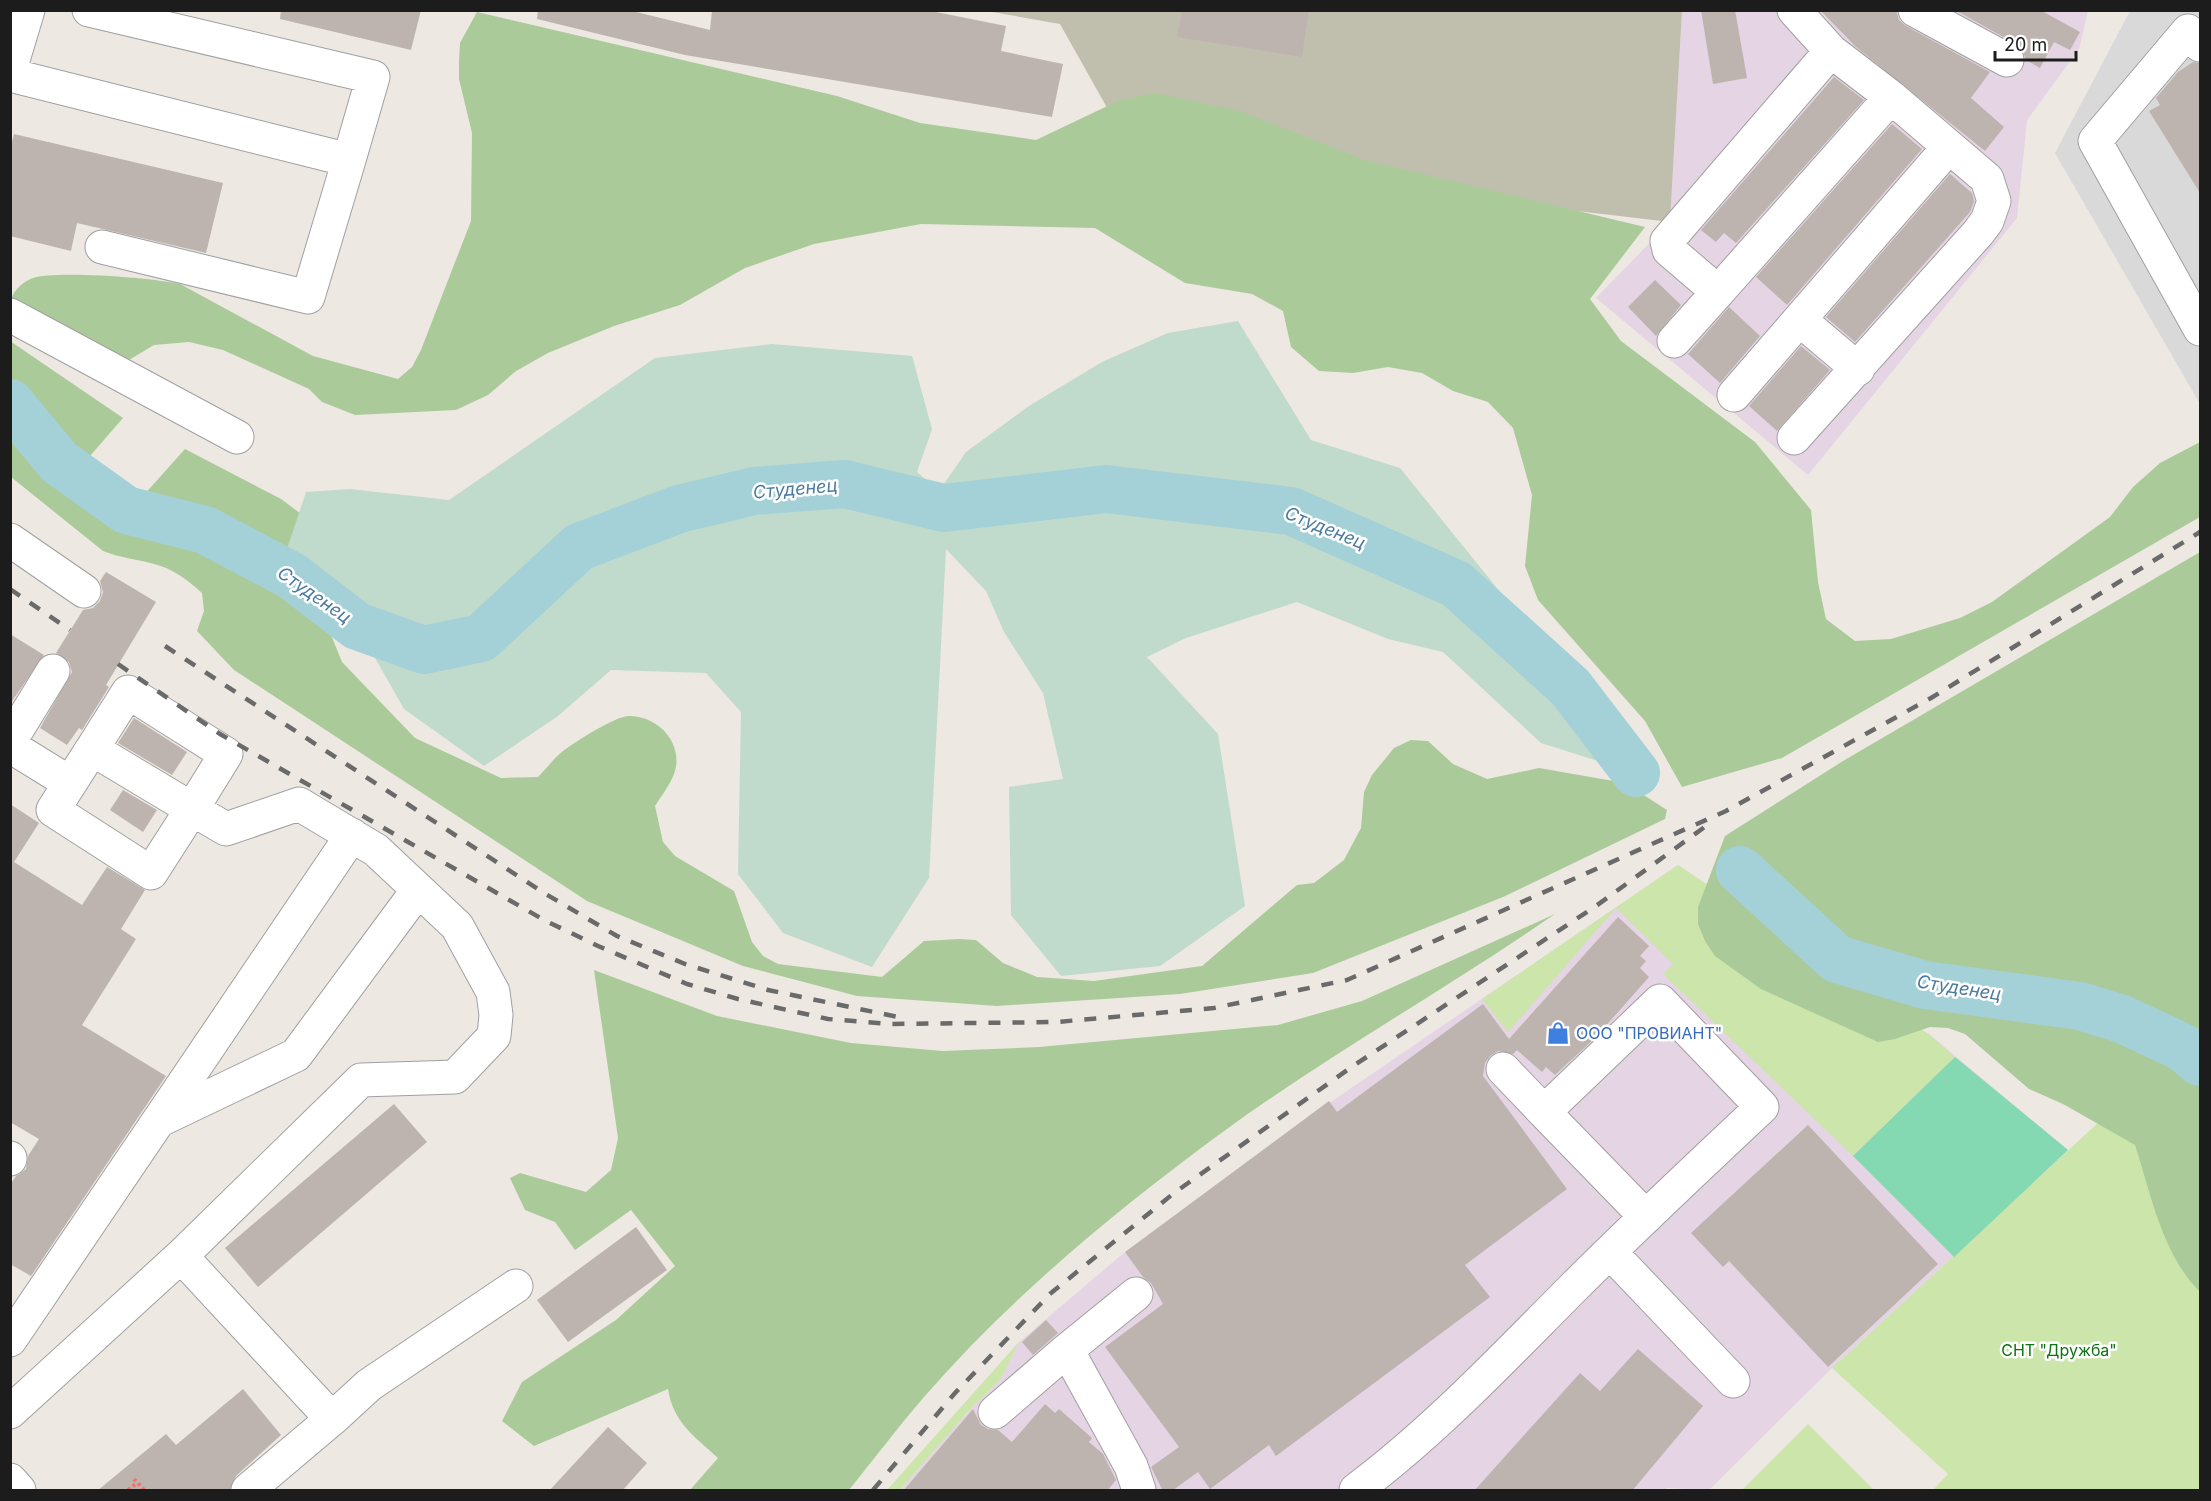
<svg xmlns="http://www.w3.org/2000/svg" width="2211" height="1501" viewBox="0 0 2211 1501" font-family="Inter,sans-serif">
  <rect width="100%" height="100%" fill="#ede8e2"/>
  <path fill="#dad9d9" d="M 2130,11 L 2200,11 L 2200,404 L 2055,153 Z"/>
  <path fill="#e5d4e3" d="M 1682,11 L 2088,11 L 2079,49 L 2027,120 L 2017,218 L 1808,475 L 1596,298 L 1670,222 Z
    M 1678,865 L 1930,1035 L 2068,1150 L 1832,1368 L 1709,1490 L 1667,1488 L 1665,1490 L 900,1490 L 972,1407 L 1001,1379 L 1019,1342 L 1119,1257 L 1328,1104 Z"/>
  <path fill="#c0bfae" d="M 987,11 L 1682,11 L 1670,222 L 1408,191 L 1110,113 L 1060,24 Z"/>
  <path fill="#cbe5aa" d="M 1678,865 L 1930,1035 L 1955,1057 L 1853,1156 L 1663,974 L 1673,964 L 1616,908 L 1508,1032 L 1482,999 Z
    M 2138,1086 L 2200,1221 L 2200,1490 L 1933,1490 L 1948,1474 L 1832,1368 Z
    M 1019,1342 L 1001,1379 L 972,1407 L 900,1490 L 887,1490 Z
    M 1808,1424 L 1874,1490 L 1742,1490 Z"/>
  <path fill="#abca99" d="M 477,12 L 837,96 L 920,123 L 1036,140 L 1120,100 L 1156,93 L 1240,111 L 1365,160 L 1645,227 L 1590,299 L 1621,341 L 1755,442 L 1811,510 L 1818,582 L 1826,619 L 1855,641 L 1891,639 L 1960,618 L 1992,602 L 2110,517 L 2133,487 L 2160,463 L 2200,442 L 2200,517 L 1782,758 L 1682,787 L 1645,721 L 1538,600 L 1525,566 L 1532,495 L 1513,428 L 1488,402 L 1453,391 L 1422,373 L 1388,367 L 1353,373 L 1319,371 L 1291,347 L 1283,311 L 1252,294 L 1185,283 L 1095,228 L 921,224 L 814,244 L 745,268 L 680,305 L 614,326 L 548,353 L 516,371 L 488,395 L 456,410 L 355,415 L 322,402 L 309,389 L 223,350 L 189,342 L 154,345 L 119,366 L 11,305 C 10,293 22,282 33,278 C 54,270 157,278 180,284 L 313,356 L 398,379 L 412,367 L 421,350 L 471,221 L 472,133 L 459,79 L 459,61 L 460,43 Z
    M 10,341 L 123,418 L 90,456 L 142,497 L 185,449 L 281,499 L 316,525 L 332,577 L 329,630 L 342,662 L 415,738 L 501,778 L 538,777 C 546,769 554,758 563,751 C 575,742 614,717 628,716 C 658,715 685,744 674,774 C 670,785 661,796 655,806 L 663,842 L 675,856 L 734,891 L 752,942 L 763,956 L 778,964 L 882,977 L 924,941 L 959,939 L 976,940 L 1003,963 L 1037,977 L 1094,981 L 1202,966 L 1297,885 L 1314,883 L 1344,860 L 1361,828 L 1364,792 L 1372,775 L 1394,748 L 1411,740 L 1428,741 L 1453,764 L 1487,779 L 1539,768 L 1625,783 L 1667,810 L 1665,819 L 1503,897 L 1313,973 L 1180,994 L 997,1006 L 857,996 L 743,966 L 587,901 L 234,670 L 197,631 L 204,611 L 202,593 C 189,581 172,568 154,564 C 136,559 120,558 103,551 L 11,477 Z
    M 2200,552 L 2200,1292 C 2162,1254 2151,1194 2135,1145 L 2063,1104 L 2029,1089 L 1965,1034 L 1948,1028 L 1930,1027 L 1895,1039 L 1878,1042 L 1761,989 L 1715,956 L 1705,941 L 1698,924 L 1698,907 L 1725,836 L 1843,761 Z
    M 1555,914 C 1445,990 1328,1055 1220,1134 C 1114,1212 1010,1298 924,1397 C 898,1427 874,1459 849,1490 L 690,1490 L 718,1458 C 694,1436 673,1422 668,1389 L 534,1446 L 502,1421 L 522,1382 L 616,1320 L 675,1266 L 631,1210 L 575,1250 L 555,1222 L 525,1210 L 510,1178 L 520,1173 L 586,1192 L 611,1170 L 618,1138 L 594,970 L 717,1016 L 851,1043 L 943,1051 L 1039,1047 L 1278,1025 L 1362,1001 Z"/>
  <path fill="#c0dacc" d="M 1238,321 L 1311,440 L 1400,468 L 1505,598 L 1602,691 L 1636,773 L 1541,743 L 1443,652 L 1388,639 L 1297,602 L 1186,638 L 1147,657 L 1218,734 L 1245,906 L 1160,966 L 1061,976 L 1011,915 L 1009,787 L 1063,779 L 1043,693 L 1004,632 L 986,591 L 946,549 L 929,878 L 872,967 L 783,933 L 738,874 L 741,712 L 706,673 L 611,670 L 558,716 L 484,766 L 404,709 L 357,626 L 280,570 L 306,492 L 350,489 L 449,500 L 655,358 L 772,344 L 912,356 L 932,429 L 917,472 L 939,491 L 966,452 L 1029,406 L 1102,362 L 1168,333 Z"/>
  <path fill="#84d8b2" d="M 1955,1057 L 2068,1150 L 1954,1257 L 1853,1156 Z"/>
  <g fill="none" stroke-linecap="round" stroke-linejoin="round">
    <path stroke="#a4d0d8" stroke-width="48" d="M 10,403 L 59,462 L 126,510 L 205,530 L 292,576 L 357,626 L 424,650 L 481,638 L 579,547 L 679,509 L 754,491 L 845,484 L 944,508 L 1106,489 L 1291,511 L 1456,584 L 1570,687 L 1636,773
      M 1740,870 L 1837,959 L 1925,985 L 2080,1006 L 2122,1019 L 2182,1047 L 2200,1062"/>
  </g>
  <path fill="#bdb4af" d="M 281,10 L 421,10 L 411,50 L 280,19 Z
    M 538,10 L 628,10 L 710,30 L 712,10 L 926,10 L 1006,26 L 1001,51 L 1063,64 L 1052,117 L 685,55 L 537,19 Z
    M 1182,10 L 1309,10 L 1302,57 L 1177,37 Z
    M 1701,10 L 1735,10 L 1747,78 L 1713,84 Z
    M 1820,10 L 1896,10 L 1899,20 L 1906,26 L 1990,72 L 1971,98 L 2004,127 L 1985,151 L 1856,47 Z
    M 1955,10 L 2040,10 L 2080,32 L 2070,50 L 2054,42 L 2040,68 L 2026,60 L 2023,51 L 2016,44 Z
    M 2193,62 L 2200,63 L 2200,193 L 2149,111 L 2160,105 L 2156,98 L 2178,72 Z
    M 1834,77 L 1864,100 L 1736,243 L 1724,233 L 1716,242 L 1701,230 Z
    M 1892,124 L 1922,149 L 1787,305 L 1756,277 Z
    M 14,134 L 223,183 L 206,253 L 77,223 L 71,251 L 10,236 L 10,150 Z
    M 1950,174 L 1972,193 L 1974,201 L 1970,212 L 1855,342 L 1826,317 Z
    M 1655,280 L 1681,305 L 1656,336 L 1628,307 Z
    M 1729,307 L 1760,336 L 1720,383 L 1688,354 Z
    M 1801,346 L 1830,370 L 1777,431 L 1749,406 Z
    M 106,572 L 156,602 L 106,685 L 109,687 L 82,730 L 79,728 L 67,745 L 40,728 L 72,672 L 69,662 L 56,653 L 83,610 L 93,608 L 100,601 L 103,592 L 100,581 Z
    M 10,634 L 44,655 L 10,704 Z
    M 134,718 L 187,752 L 172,775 L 118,743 Z
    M 123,790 L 157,810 L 143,832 L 110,810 Z
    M 10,804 L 39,823 L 14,862 L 82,905 L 107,867 L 145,890 L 121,929 L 136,939 L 82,1025 L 166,1076 L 31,1276 L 10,1264 L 10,1185 L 16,1176 L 26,1169 L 28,1156 L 39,1139 L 10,1122 Z
    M 1618,917 L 1649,946 L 1640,956 L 1646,961 L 1640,968 L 1649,977 L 1596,1037 L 1555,1075 L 1546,1067 L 1542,1072 L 1517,1050 L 1513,1054 L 1498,1051 L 1490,1056 L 1485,1063 L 1483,1076 L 1567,1189 L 1465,1265 L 1490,1297 L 1276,1456 L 1269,1445 L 1210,1489 L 1198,1472 L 1172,1491 L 1163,1491 L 1151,1467 L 1179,1447 L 1105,1347 L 1163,1304 L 1151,1283 L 1143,1277 L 1125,1252 L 1329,1101 L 1337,1112 L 1483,1004 L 1509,1039 Z
    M 394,1104 L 427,1142 L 258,1287 L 225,1248 Z
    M 1808,1125 L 1938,1264 L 1828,1367 L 1729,1261 L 1723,1267 L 1691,1233 Z
    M 636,1227 L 667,1270 L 568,1342 L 537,1300 Z
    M 1046,1320 L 1058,1333 L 1033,1355 L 1022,1342 Z
    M 1638,1349 L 1703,1406 L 1632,1491 L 1474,1491 L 1580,1373 L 1600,1391 Z
    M 243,1389 L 281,1435 L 236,1476 L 230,1491 L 97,1491 L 166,1434 L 176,1445 Z
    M 1045,1404 L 1055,1413 L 1059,1409 L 1092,1438 L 1089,1442 L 1103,1454 L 1116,1480 L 1107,1491 L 903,1491 L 973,1409 L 981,1425 L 988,1429 L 998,1430 L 1012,1442 Z
    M 608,1427 L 647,1463 L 622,1491 L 549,1491 Z"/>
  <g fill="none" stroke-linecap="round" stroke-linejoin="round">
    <g stroke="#a0a0a0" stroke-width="35">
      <path id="minor" d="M 1794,10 L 1831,51 L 1891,97 L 1987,179 L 1994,201 L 1987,221 L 1978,233 L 1794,438
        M 1915,10 L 2007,60
        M 2200,45 L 2188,31 L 2095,141 L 2200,329
        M 1831,51 L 1667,241 L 1669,250 L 1718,292 L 1891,97
        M 10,70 L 28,10
        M 10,75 L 349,160 L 373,77 L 89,10
        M 102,247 L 308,297 L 349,160
        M 10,315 L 237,437
        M 1800,320 L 1858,369
        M 1674,341 L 1718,292
        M 1734,395 L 1948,148
        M 10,540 L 84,591
        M 10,741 L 53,671
        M 10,746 L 70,783
        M 92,749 L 128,692 L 226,754 L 192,809 L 226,829 L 299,804 L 376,850 L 457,926 L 493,992 L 496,1015 L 494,1036 L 455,1077 L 361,1080 L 181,1256 L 332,1419 L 248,1490
        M 92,749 L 192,809 L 151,873 L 53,810 Z
        M 1503,1069 L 1544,1112
        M 160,1120 L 296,1055 L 418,890
        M 10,1158 L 10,1159
        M 1610,1252 L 1733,1381
        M 10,1340 L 352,835
        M 1067,1350 L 1136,1294
        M 10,1412 L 181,1256
        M 995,1412 L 1067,1350 L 1131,1466 L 1139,1490
        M 332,1419 L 369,1385 L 516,1286
        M 10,1480 L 19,1490
        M 1356,1490 C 1436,1430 1504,1357 1575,1286 C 1636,1225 1699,1166 1762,1107 L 1660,1001 L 1544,1112 L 1646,1217"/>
    </g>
    <path stroke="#f1736f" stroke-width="4" stroke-dasharray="3 3" stroke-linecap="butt" d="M 134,1479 L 144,1490
      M 128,1490 L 137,1483"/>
    <use href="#minor" stroke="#fff" stroke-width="33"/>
    <path stroke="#6a6a6a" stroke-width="4.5" stroke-dasharray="12 12" stroke-linecap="butt" d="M 10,589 L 70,630
      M 165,646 L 544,893 L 617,936 L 685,964 L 768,990 L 898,1017
      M 118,664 L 220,734 L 544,920 L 598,946 L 687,984 L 738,999 L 828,1019 L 890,1024 L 1057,1022 L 1214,1008 L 1347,980 L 1726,811 L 1931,698 L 2200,532
      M 873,1490 L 955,1393 L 1051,1293 L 1174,1193 L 1353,1066 L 1596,906 L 1706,826"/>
  </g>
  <defs>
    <g id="shop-bare" transform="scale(1.8)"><path d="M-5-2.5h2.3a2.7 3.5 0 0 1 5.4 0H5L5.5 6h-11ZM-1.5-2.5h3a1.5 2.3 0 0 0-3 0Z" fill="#3f7fe0" stroke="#fff" stroke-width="2.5" paint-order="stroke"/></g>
  </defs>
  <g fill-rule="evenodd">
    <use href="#shop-bare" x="1558" y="1033"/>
  </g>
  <g text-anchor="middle" stroke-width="5" stroke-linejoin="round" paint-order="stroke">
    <g font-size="16" fill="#366cbe" stroke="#fff" text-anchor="start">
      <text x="1576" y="1039">ООО "ПРОВИАНТ"</text>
    </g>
    <g font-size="16" fill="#117213" stroke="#fff">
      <text x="2059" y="1356">СНТ "Дружба"</text>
    </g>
    <g font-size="18" font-style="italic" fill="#4c7a9e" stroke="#fff">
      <text transform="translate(795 489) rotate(-5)" y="6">Студенец</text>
      <text transform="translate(1325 528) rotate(22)" y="6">Студенец</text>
      <text transform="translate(314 595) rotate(35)" y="6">Студенец</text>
      <text transform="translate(1959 988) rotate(9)" y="6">Студенец</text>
    </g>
  </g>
  <rect width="2211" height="1501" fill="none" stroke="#1c1c1c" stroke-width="24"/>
  <path d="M1995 51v9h81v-9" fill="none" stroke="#1c1c1c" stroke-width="3"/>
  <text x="2004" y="51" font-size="18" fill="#1c1c1c" stroke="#ffffff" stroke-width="4.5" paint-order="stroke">20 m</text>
</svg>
